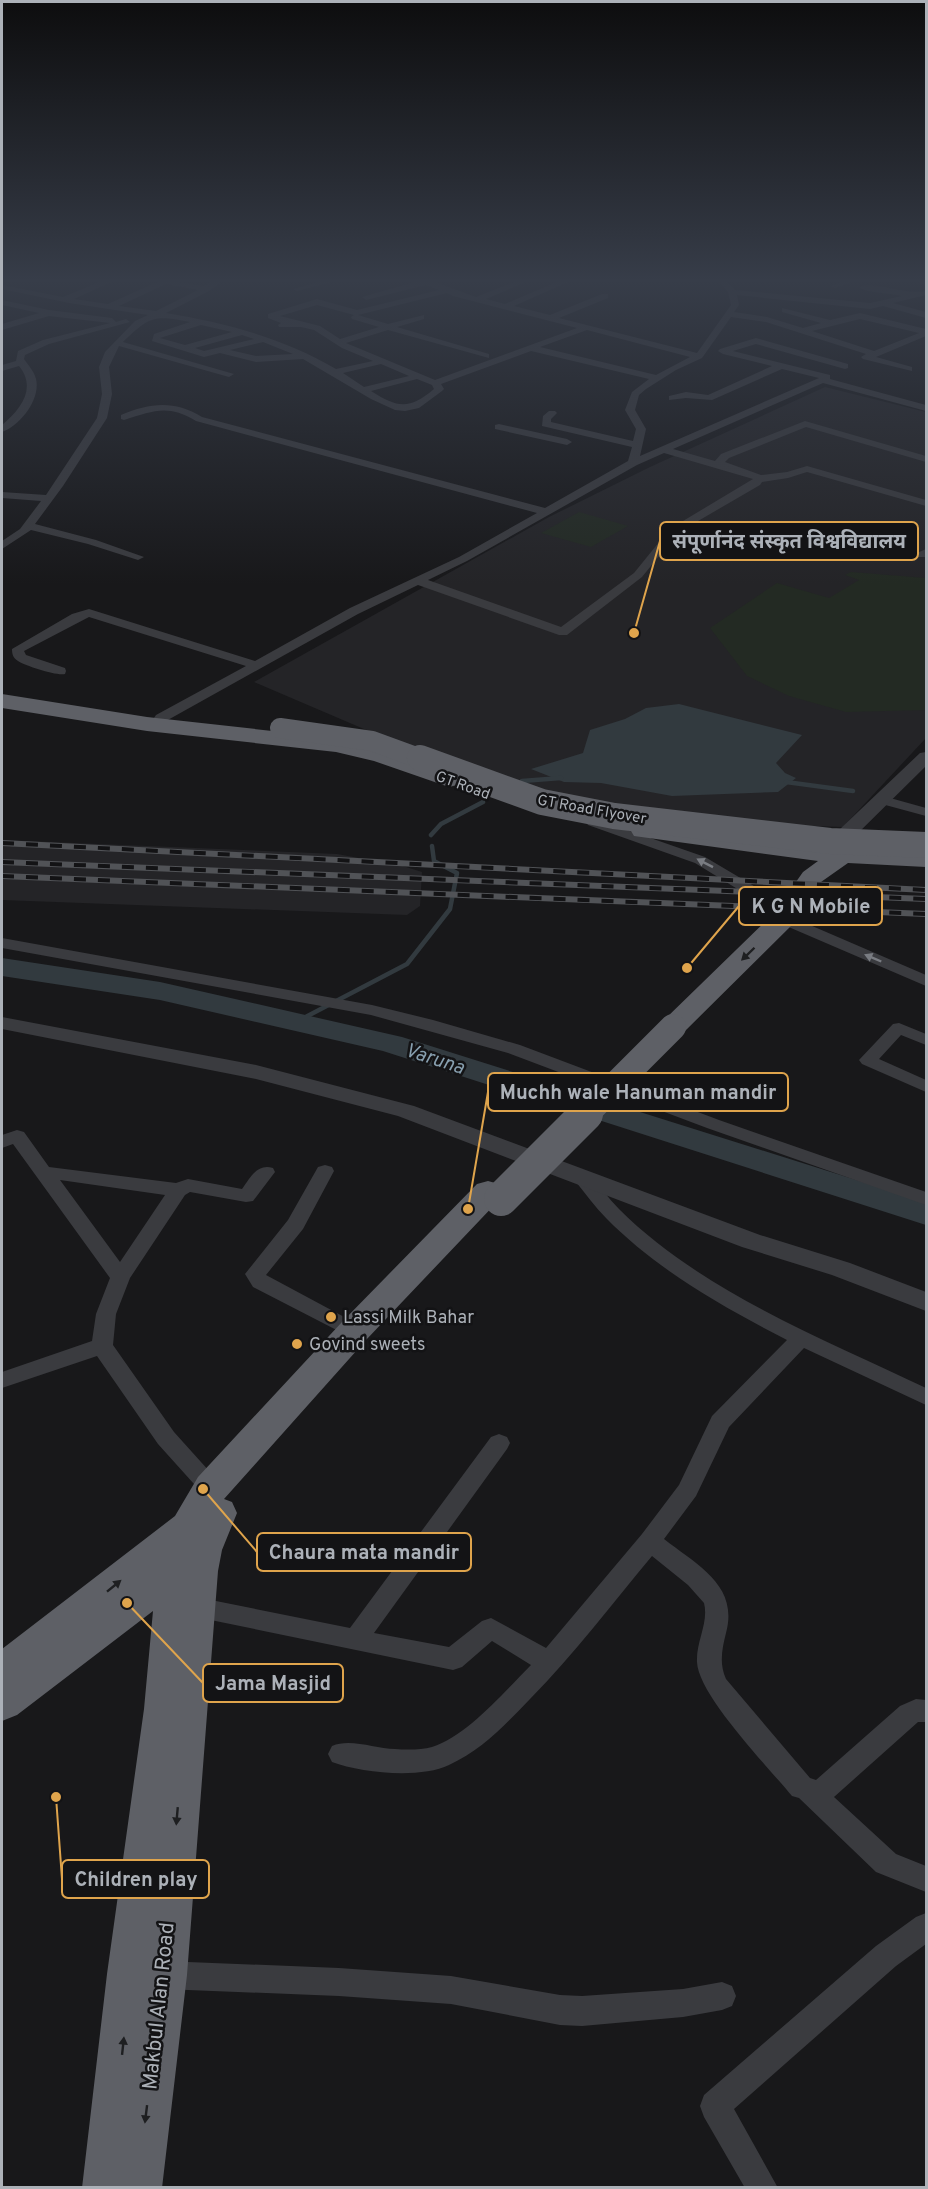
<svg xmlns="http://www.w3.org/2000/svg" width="928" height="2189" viewBox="0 0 928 2189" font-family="Overpass,'Noto Sans Devanagari',sans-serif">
  <rect width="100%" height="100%" fill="#18181a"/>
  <path fill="#242427" d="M 825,387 L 926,412 L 926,738 L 843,827 L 742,824 L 539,793 L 406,747 L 254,682 L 549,517 L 650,467 Z
    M 2,840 L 337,854 L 403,866 L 422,872 L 420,906 L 407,915 L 2,900 Z"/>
  <path fill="#232a23" d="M 579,512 L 628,526 L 591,547 L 541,533 Z
    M 851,572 L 926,578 L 926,710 L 846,712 L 789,696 L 747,676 L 710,628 L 777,583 L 829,598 L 859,580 L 845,575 Z"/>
  <path fill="#323a3f" d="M 679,704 L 802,735 L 776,763 L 785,773 L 796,778 L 778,792 L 672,796 L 601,783 L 564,782 L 531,769 L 583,753 L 590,730 L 625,719 L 646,708 Z"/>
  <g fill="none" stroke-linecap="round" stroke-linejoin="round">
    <path stroke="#323a3f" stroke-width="4.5" d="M 522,781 L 561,778
      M 786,782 L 853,791
      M 431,835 L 441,824 L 483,802
      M 296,1022 L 407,964 L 450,909 L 457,873 L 434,861 L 432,846"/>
    <path fill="#323a3f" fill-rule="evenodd" d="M 2,958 L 160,982 L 402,1037 L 926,1202 L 926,1225 L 383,1051 L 160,1000 L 2,976 Z"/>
    <path fill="#3a3b3f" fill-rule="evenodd" d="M 109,278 L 120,278 L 74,299 L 108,304 L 157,282 L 152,281 L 152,278 L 204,286 L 217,278 L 227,278 L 209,291 L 166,313 C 226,323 284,338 336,369 L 373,361 L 342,348 L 314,330 L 301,327 L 279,327 L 278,325 L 281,323 L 268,318 L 268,314 L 317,299 L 357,310 L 439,290 L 426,285 L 366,300 L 362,297 L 418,281 L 413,278 L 424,278 L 476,297 L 524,278 L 535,278 L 486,299 L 505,304 L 566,278 L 577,278 L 514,306 L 550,315 L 602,294 L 608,294 L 608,298 L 559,318 L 697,353 L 731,305 L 728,292 L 716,278 L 724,278 L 735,290 L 870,303 L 902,296 C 890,293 869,293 860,288 L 861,286 C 886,283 902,295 926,291 L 926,295 L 893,303 L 926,312 L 926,318 L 883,306 L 870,309 L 737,295 L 739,305 L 734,312 L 767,317 L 803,328 L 821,323 L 782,312 L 782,308 L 830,320 L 860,313 L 926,329 L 926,336 L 876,357 L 912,367 L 912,371 L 863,359 L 861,357 L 866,354 L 766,322 L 731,317 L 702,358 L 676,370 L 646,389 L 639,395 L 635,410 L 646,429 L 640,456 L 819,378 L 782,369 L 712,400 L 686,398 L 669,400 L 669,396 L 686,392 L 708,395 L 772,366 L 723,354 L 718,351 L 720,349 L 756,338 L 848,364 L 848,368 L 845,369 L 756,344 L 733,351 L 830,375 L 830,379 L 926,405 L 926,411 L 823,383 L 673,449 L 715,461 L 721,454 L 805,421 L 926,456 L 926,462 L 806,427 L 729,458 L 725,462 L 761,475 L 787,472 L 807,466 L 926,500 L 926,506 L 807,472 L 788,478 L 762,482 L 760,485 L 686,528 L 672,540 L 642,577 L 567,635 L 559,635 L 418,585 L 358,614 L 166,721 L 156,721 L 154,718 L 156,715 L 246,666 L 89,617 L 24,651 L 26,655 L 65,668 L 66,671 L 65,674 C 56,676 26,666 18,661 C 13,658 12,654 12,649 L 72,614 L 89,609 L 255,661 L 350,608 L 459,557 L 537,513 L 196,421 C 167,404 154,411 124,420 L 121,419 L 121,415 C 150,403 174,400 202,417 L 545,508 L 628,461 L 632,447 L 542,426 L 543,416 L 549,411 L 555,411 L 557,413 L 551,419 L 551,422 L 633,441 L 636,429 L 625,410 L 632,392 L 649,379 L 531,351 L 441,384 L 444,389 L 442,391 L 419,408 L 405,411 L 395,410 L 371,399 L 303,359 L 256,362 L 220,353 L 204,357 L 152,341 L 154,334 L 190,322 C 154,315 150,316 123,342 L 234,374 L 229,377 L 119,346 L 109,367 L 112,394 L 107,418 L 63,486 L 35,524 L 96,540 L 144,557 L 138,560 L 88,544 L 31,530 L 2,549 L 2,541 L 20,529 L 41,501 L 2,498 L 2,492 L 46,495 L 97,418 L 102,394 L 99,367 L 105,352 L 135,321 L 148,315 L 69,303 L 2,289 L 2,285 L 63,297 ZM 166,284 L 198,290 L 156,311 L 119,306 ZM 447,293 L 453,296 L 577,328 L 435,380 L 346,343 L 388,330 L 489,358 L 489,354 L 397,327 L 424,319 L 424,315 L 388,324 L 358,315 ZM 317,305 L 354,315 L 351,317 L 352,319 L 379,327 L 340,339 L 320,326 L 280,316 ZM 860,319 L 919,333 L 874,351 L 812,331 ZM 201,325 L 232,332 L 185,345 L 160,338 ZM 587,330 L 690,357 L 656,375 L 540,347 ZM 242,335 L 254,339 L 204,351 L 195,348 ZM 263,342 L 293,354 L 256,356 L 230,350 ZM 381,364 L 409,376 L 364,387 L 343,373 ZM 417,379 L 432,385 L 434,389 C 409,410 398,408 371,391 ZM 664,453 L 753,479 L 678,524 L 664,536 L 634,573 L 561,627 L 428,580 L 467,561 L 637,465 Z
      M 333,278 L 348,278 L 297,291 L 293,289 Z
      M 667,278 L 688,278 C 683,282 672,282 667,278 Z
      M 769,278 L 813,278 L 809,280 L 773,280 Z
      M 852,278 L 864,278 L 835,288 L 831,286 Z
      M 907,278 L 918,278 L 926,281 L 926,286 Z
      M 2,300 L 49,310 L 112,318 L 116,322 L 126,319 L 130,322 L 49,344 L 25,355 L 24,359 C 28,365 34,371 36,379 C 41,399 20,426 2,432 L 2,425 C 21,409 37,388 19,366 L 2,371 L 2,365 L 16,361 L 18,351 L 43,340 L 110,323 L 49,316 L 2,330 L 2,324 L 39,313 L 2,305 Z
      M 499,424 L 567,439 L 572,442 L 567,445 L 495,429 L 495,425 Z
      M 926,549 L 926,557 L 917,557 L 917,553 Z
      M 883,796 L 926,808 L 926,816 L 878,803 L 876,800 Z
      M 593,818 L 705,857 L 779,901 L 789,916 L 926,975 L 926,986 L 777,922 L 767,907 L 695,863 L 588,825 L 586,822 Z
      M 2,938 L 372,1005 L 433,1020 L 520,1045 L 719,1120 L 926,1192 L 926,1205 L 707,1128 L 508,1053 L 371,1015 L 2,948 Z
      M 899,1023 L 926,1034 L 926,1045 L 901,1035 L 879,1059 L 926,1080 L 926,1092 L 862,1064 L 859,1060 L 893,1024 Z
      M 17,1130 L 24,1132 L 49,1167 L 176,1183 L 188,1179 L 242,1189 C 250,1178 257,1163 273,1168 L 275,1172 L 253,1201 L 246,1202 L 190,1192 L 185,1195 L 130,1278 L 116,1314 L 113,1345 L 174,1432 L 219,1482 L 222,1488 L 219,1494 L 211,1497 L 203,1494 L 158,1444 L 97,1356 L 2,1388 L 2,1372 L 92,1341 L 96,1314 L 110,1278 L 13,1144 L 2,1148 L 2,1135 ZM 60,1180 L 165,1195 L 120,1262 Z
      M 325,1165 L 332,1167 L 334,1171 L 303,1229 L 266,1275 L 361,1326 L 364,1331 L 361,1336 L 354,1339 L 253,1287 L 245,1274 L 288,1220 L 318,1167 Z
      M 583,1172 L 590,1174 C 599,1185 608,1198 619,1209 C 701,1291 823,1339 926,1388 L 926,1405 L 804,1348 L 729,1427 L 696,1496 L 664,1539 C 697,1565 739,1585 726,1633 C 722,1649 719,1664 726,1679 L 810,1778 L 816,1780 L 900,1706 L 916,1699 L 926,1700 L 926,1722 L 918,1722 L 834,1797 L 896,1854 L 926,1866 L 926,1892 L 876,1872 L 799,1798 L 792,1796 C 769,1768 698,1695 697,1662 C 696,1641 709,1623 704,1603 L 688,1585 L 652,1556 C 612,1604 574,1654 530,1699 C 505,1725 482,1750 449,1765 C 420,1779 361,1773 332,1762 L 328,1754 L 332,1746 C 351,1738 375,1749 395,1749 C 407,1750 421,1750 432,1747 C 467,1736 505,1691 531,1665 L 492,1641 L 462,1667 L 453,1670 L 196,1617 L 187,1614 L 184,1607 L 187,1600 L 196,1597 L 350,1628 L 491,1437 L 499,1434 L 507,1437 L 510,1443 L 507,1449 L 374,1633 L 449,1647 L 482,1621 L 491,1618 L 546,1648 L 642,1534 L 679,1485 L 712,1416 L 787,1340 C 723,1307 657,1270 606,1218 C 595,1207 586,1194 576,1182 L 573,1178 L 576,1174 Z
      M 926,1913 L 926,1944 L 896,1966 L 734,2109 L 778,2188 L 745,2188 L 704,2117 L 700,2106 L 704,2095 L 876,1946 L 916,1917 Z
      M 163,1961 L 339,1968 L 451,1976 L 560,1995 L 582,1996 L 683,1989 L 722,1982 L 732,1986 L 736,1996 L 732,2006 L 722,2010 L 683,2017 L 582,2026 L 560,2025 L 451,2004 L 339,1996 L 163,1989 L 153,1985 L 149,1975 L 153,1965 Z"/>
    <path fill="#3a3b3f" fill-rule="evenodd" d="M 926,752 L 926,766 L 853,838 L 839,838 L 837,834 L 839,830 L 920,753 Z
      M 2,1017 L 256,1065 L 414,1106 L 760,1235 L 850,1263 L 926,1292 L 926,1311 L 832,1275 L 742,1247 L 398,1116 L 256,1079 L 2,1029 Z"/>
    <path fill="#5e6066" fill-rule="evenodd" d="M 2,694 L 147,717 L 336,738 L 390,751 L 457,775 L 461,780 L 457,785 L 449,787 L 374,761 L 336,752 L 147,731 L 2,708 Z
      M 643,824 L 819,846 L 926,852 L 926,867 L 848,863 L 821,882 L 792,925 L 683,1033 L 673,1036 L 663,1033 L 659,1027 L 663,1021 L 774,913 L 803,872 L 818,861 L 634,836 L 631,831 L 634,826 Z
      M 488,1181 L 499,1184 L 504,1192 L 499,1200 L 366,1340 L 224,1499 L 232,1502 L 237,1513 L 222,1550 L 218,1571 L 187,1975 L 162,2188 L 82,2188 L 107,1974 L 144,1709 L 153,1611 L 17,1715 L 2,1721 L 2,1649 L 175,1516 L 198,1477 L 342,1322 L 477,1184 Z"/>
    <g stroke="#515357" stroke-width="6">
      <path id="rail" d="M 2,843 L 926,890
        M 2,862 L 926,899
        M 2,876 L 926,914"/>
    </g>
    <use href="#rail" stroke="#131315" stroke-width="4" stroke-dasharray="12" stroke-linecap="butt"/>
    <path stroke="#5e6066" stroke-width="20" d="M 280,728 L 372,741 L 424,760"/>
    <path stroke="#5e6066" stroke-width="26" d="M 420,758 L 542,802 L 614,816 L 830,841 L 926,845
      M 584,1116 L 673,1027"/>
    <path stroke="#5e6066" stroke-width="34" d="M 501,1199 L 586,1114"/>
  </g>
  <defs><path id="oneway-solid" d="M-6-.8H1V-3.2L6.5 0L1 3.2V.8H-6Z" transform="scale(1.5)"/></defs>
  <g fill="#797c82">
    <use href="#oneway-solid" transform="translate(705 863) rotate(-153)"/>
    <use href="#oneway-solid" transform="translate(873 958) rotate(-157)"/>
  </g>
  <g fill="#1e1f21">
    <use href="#oneway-solid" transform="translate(748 954) rotate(136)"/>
    <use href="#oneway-solid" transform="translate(114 1586) rotate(-39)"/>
    <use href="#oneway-solid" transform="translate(177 1816) rotate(95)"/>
    <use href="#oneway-solid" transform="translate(123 2046) rotate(-84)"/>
    <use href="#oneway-solid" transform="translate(146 2114) rotate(97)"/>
  </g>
  <linearGradient id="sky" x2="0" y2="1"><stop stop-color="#0d0d0e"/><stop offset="0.48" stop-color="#373d49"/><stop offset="1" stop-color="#373d49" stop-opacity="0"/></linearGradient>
  <rect width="928" height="584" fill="url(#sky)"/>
  <g fill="#dfa44c" stroke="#131315" stroke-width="2">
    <circle cx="331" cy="1317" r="6"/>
    <circle cx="297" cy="1344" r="6"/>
  </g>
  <g text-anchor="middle" stroke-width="5" stroke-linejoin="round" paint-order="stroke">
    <g font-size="15" fill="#acb1b8" stroke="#131315">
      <text transform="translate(463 785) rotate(20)" y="5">GT Road</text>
      <text transform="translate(592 809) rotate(10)" y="5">GT Road Flyover</text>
    </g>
    <g font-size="18" fill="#acb1b8" stroke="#131315" text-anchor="start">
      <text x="343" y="1323">Lassi Milk Bahar</text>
      <text x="309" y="1350">Govind sweets</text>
    </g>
    <g font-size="20" font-style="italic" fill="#879faf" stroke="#131315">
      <text transform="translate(435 1058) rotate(18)" y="7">Varuna</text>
    </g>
    <g font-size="21" fill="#acb1b8" stroke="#131315">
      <text transform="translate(158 2006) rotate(-84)" y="7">Makbul Alan Road</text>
    </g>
  </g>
  <path fill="none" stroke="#dfa44c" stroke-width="2" d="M634 633L660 541M687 968L739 906M468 1209L488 1092M203 1489L257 1552M127 1603L203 1683M56 1797L62 1879"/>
  <g fill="#dfa44c" stroke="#131315" stroke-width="2">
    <circle cx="634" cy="633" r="6"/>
    <circle cx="687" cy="968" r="6"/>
    <circle cx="468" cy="1209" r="6"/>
    <circle cx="203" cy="1489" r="6"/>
    <circle cx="127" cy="1603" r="6"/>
    <circle cx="56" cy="1797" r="6"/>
  </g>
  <g fill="#131315" stroke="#dfa44c" stroke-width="2">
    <rect x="660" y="522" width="258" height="38" rx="6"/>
    <rect x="739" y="887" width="143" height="38" rx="6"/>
    <rect x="488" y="1073" width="300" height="38" rx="6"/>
    <rect x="257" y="1533" width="214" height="38" rx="6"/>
    <rect x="203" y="1664" width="140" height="38" rx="6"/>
    <rect x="62" y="1860" width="147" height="38" rx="6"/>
  </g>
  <g font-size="20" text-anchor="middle" font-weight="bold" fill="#acb1b8">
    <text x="789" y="548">संपूर्णानंद संस्कृत विश्वविद्यालय</text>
    <text x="811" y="913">K G N Mobile</text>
    <text x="638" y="1099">Muchh wale Hanuman mandir</text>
    <text x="364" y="1559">Chaura mata mandir</text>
    <text x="273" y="1690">Jama Masjid</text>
    <text x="136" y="1886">Children play</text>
  </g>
  <rect width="928" height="2189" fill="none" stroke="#acb1b8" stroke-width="6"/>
</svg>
